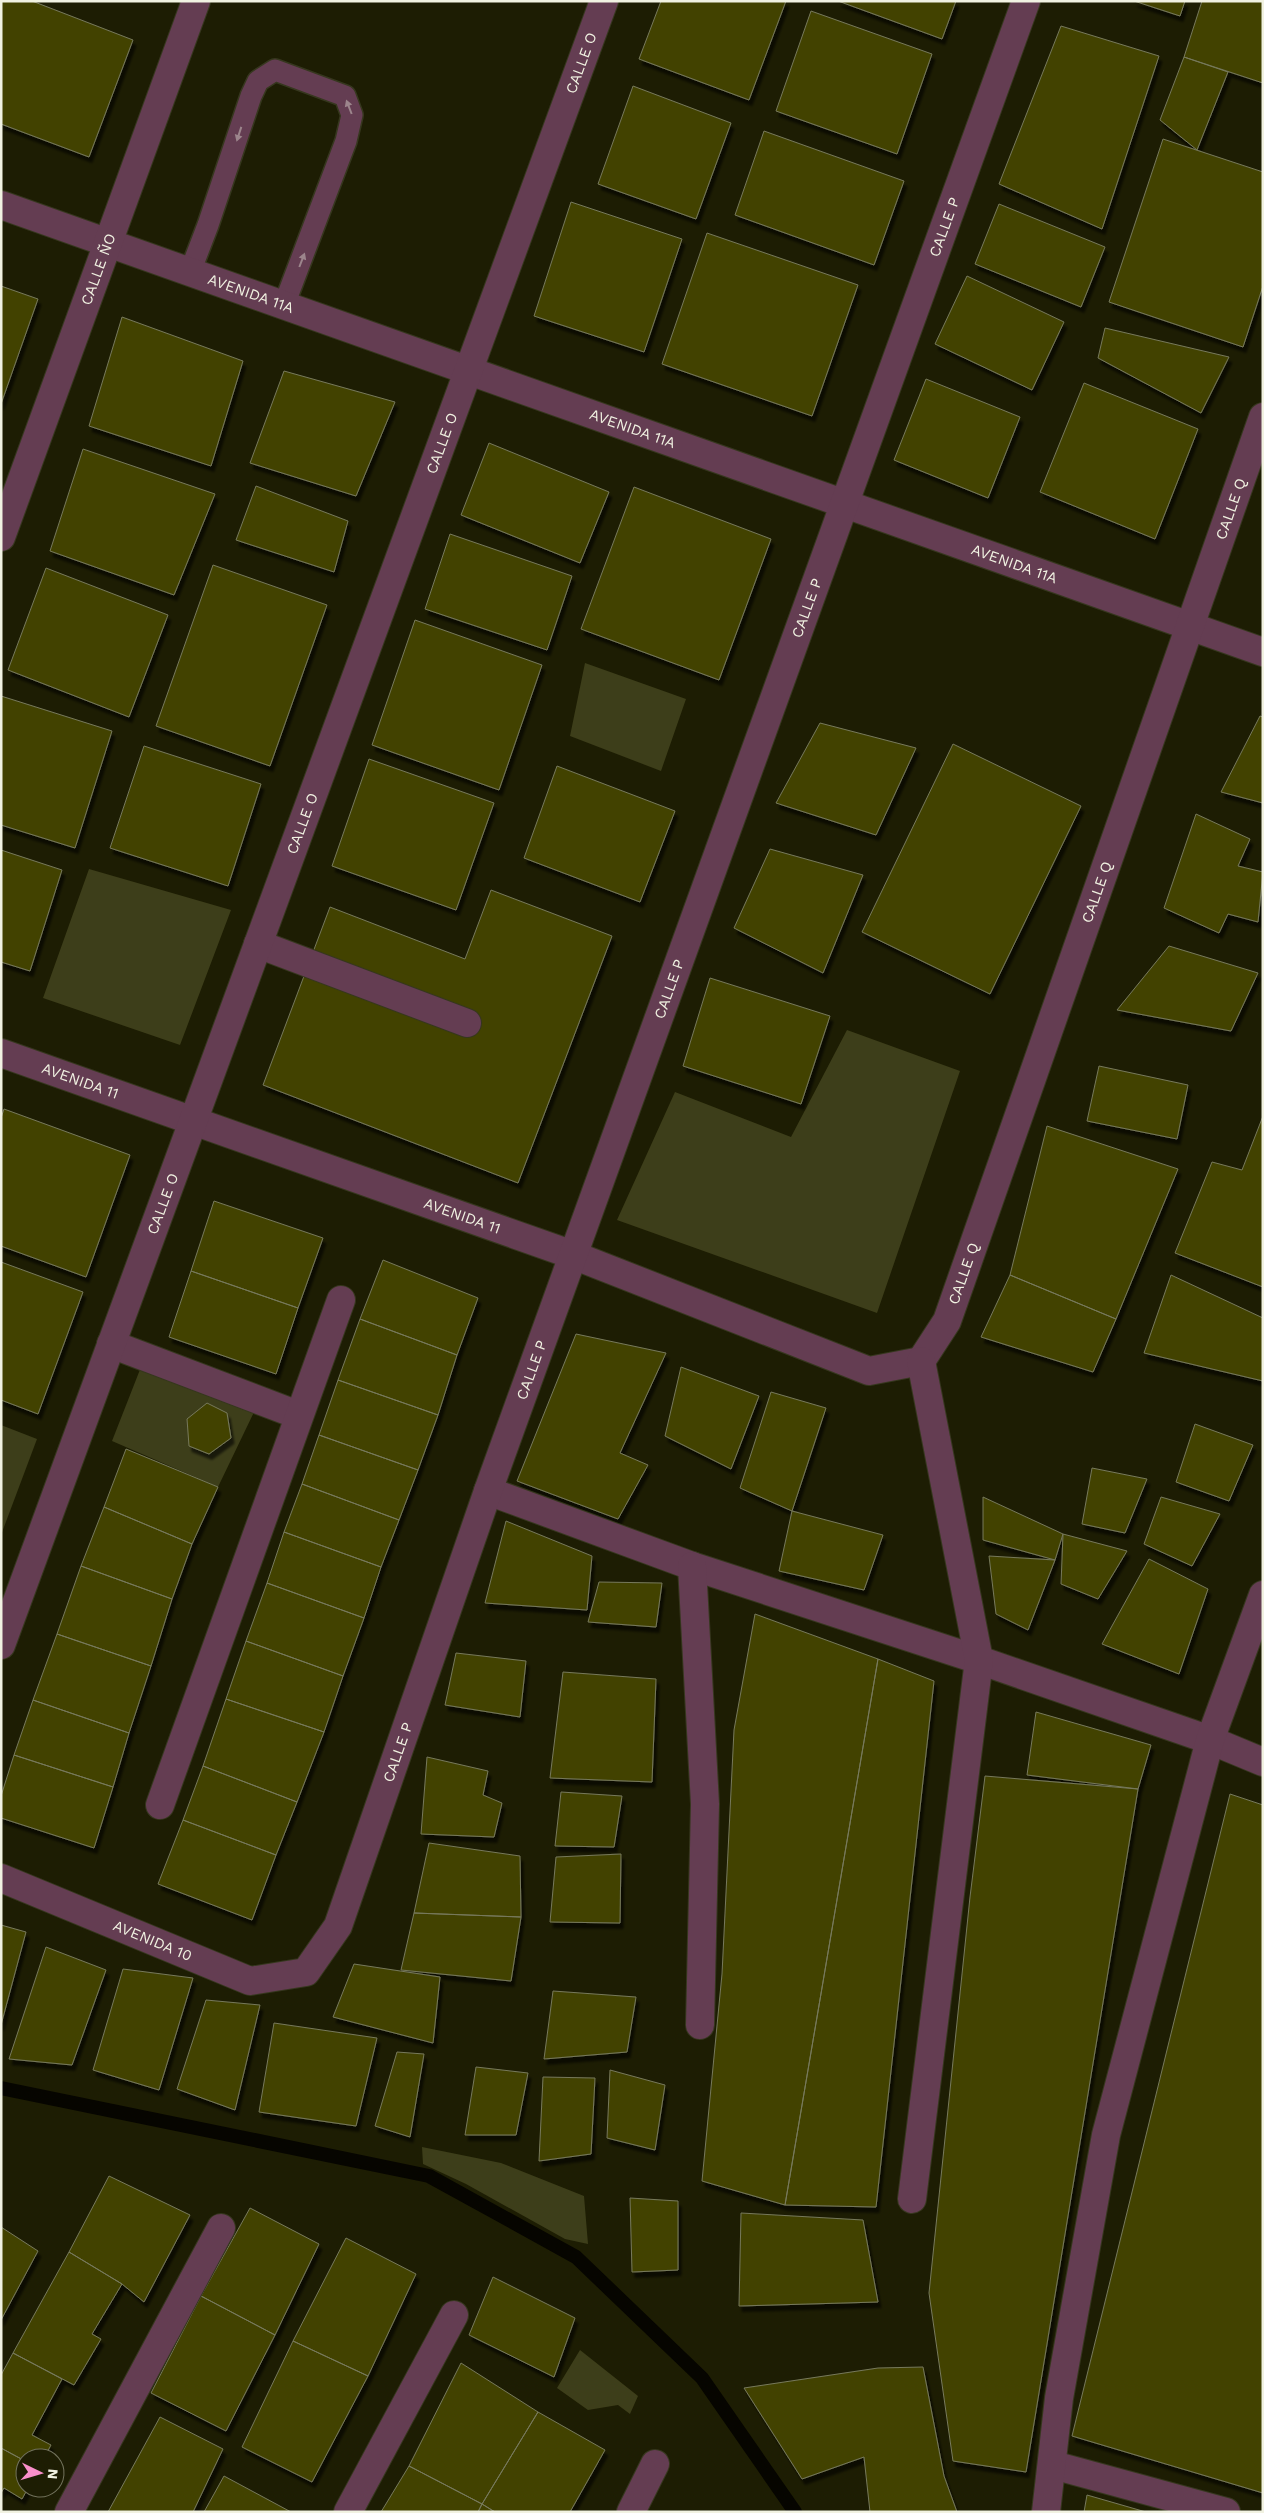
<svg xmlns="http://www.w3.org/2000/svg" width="1264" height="2513" viewBox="0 0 1264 2513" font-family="'Work Sans',sans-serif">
  <defs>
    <filter id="shadow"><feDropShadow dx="3" dy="5.5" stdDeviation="1" flood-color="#0009"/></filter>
  </defs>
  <rect width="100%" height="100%" fill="#1d1d03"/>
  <path fill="#3d3e1a" d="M 585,663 L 686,699 L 661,771 L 570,736 Z
    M 89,869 L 231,910 L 180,1045 L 43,998 Z
    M 847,1030 L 960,1071 L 877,1313 L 617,1220 L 675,1092 L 791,1137 Z
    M 141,1367 L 255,1410 L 218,1487 L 112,1441 Z
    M 1,1425 L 37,1439 L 1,1535 Z
    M 422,2147 L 501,2163 L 584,2196 L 588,2244 L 565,2239 L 466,2184 L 423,2164 Z
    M 580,2350 L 638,2396 L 630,2414 L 618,2405 L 588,2410 L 557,2388 Z"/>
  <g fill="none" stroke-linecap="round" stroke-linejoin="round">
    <path stroke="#060500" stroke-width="14" d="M 1,2088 L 429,2176 L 576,2257 L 702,2378 L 795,2512"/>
  </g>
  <path fill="#424305" stroke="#77795b" filter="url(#shadow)" d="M 1,1 L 32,1 L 133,40 L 89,157 L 1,124 Z
    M 661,1 L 786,1 L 749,100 L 639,59 Z
    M 838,1 L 956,1 L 942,39 Z
    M 1134,1 L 1185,1 L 1180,16 Z
    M 1202,1 L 1263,1 L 1263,83 L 1184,57 Z
    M 811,11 L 932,54 L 897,154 L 776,111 Z
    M 1061,26 L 1159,56 L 1102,229 L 999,184 Z
    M 1184,57 L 1228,72 L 1197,150 L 1160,120 Z
    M 633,86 L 731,123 L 696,219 L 598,184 Z
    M 764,131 L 904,181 L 874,265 L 735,215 Z
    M 1163,139 L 1263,172 L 1263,286 L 1243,347 L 1109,302 Z
    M 571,202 L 682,239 L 644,352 L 534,316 Z
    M 999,204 L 1105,247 L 1081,307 L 975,264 Z
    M 707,233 L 858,285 L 812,416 L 662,364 Z
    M 967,276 L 1064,322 L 1032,390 L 935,344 Z
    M 1,286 L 38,299 L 1,404 Z
    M 122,317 L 243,361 L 211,466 L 89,426 Z
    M 1105,328 L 1229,357 L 1201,413 L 1098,358 Z
    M 284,371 L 395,402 L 356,496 L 250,463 Z
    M 926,379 L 1020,417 L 988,498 L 894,460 Z
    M 1084,383 L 1198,429 L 1155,539 L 1040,492 Z
    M 489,443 L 609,492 L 580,563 L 461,515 Z
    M 83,449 L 215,494 L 174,595 L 50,551 Z
    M 256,486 L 348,521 L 334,572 L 236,540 Z
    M 634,487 L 771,539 L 719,680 L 581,629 Z
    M 450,534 L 572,576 L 547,650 L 425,609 Z
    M 213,565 L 327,605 L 270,766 L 156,726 Z
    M 46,568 L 168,615 L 129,717 L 8,670 Z
    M 415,620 L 542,665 L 499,790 L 372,745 Z
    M 1,696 L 112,731 L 75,848 L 1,825 Z
    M 1260,716 L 1263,717 L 1263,803 L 1221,792 Z
    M 820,723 L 916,748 L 876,835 L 776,803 Z
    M 953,744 L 1081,806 L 990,994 L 862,932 Z
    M 144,746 L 261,784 L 228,886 L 110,848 Z
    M 369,759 L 494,803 L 456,910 L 332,866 Z
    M 557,766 L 675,811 L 640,902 L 524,858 Z
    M 1196,814 L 1250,839 L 1238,866 L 1263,872 L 1258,922 L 1228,914 L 1219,933 L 1164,908 Z
    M 770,849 L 863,875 L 823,973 L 734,928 Z
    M 1,850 L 62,870 L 30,971 L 1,962 Z
    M 491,890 L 612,936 L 518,1183 L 263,1085 L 330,907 L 465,959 Z
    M 1169,946 L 1258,973 L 1231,1031 L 1117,1010 Z
    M 710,978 L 830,1016 L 801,1104 L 683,1066 Z
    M 1099,1066 L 1188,1085 L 1177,1139 L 1087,1121 Z
    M 4,1109 L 130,1155 L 86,1277 L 1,1246 L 1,1118 Z
    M 1263,1116 L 1263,1287 L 1175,1253 L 1212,1162 L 1242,1170 Z
    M 1047,1126 L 1178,1169 L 1116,1319 L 1010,1275 Z
    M 214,1201 L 323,1238 L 298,1308 L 191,1271 Z
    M 383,1260 L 478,1298 L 457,1355 L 360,1319 Z
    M 1,1262 L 83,1292 L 38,1414 L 1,1400 Z
    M 191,1271 L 298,1308 L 276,1374 L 169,1337 Z
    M 1010,1275 L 1116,1319 L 1093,1372 L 981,1337 Z
    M 1171,1275 L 1263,1318 L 1263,1381 L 1144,1353 Z
    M 360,1319 L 457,1355 L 438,1415 L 338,1380 Z
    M 576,1334 L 666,1353 L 620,1453 L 648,1465 L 618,1519 L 517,1481 Z
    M 681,1367 L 759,1396 L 731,1469 L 665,1436 Z
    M 338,1380 L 438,1415 L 418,1470 L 319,1435 Z
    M 771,1392 L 826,1408 L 792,1511 L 740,1488 Z
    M 207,1403 L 227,1413 L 231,1438 L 209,1454 L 189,1446 L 187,1419 Z
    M 1195,1424 L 1253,1445 L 1229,1501 L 1176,1482 Z
    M 319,1435 L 418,1470 L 399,1520 L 302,1484 Z
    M 126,1449 L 218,1487 L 192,1544 L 104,1507 Z
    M 1092,1468 L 1147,1479 L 1125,1533 L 1082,1524 Z
    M 302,1484 L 399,1520 L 381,1567 L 284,1532 Z
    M 983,1497 L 1063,1534 L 1055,1560 L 983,1540 Z
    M 1161,1497 L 1220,1514 L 1192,1566 L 1144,1544 Z
    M 104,1507 L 192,1544 L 172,1599 L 81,1566 Z
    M 792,1511 L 883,1535 L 864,1590 L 779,1571 Z
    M 506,1521 L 592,1556 L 587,1610 L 485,1603 Z
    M 284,1532 L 381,1567 L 364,1618 L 267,1583 Z
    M 1063,1534 L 1127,1551 L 1098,1599 L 1061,1584 Z
    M 989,1556 L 1055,1560 L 1028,1630 L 996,1614 Z
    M 1149,1559 L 1208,1589 L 1179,1674 L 1102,1644 Z
    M 81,1566 L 172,1599 L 151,1666 L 57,1634 Z
    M 599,1582 L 662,1583 L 656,1627 L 588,1622 Z
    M 267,1583 L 364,1618 L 343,1676 L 246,1641 Z
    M 755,1614 L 878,1659 L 785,2205 L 702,2181 L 722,1974 L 734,1730 Z
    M 57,1634 L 151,1666 L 129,1733 L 33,1700 Z
    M 246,1641 L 343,1676 L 324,1732 L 226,1699 Z
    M 456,1653 L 526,1661 L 520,1717 L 445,1705 Z
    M 878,1659 L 934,1681 L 876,2207 L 785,2205 Z
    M 563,1672 L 656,1679 L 652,1782 L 550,1778 Z
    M 226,1699 L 324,1732 L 297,1802 L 203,1766 Z
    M 33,1700 L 129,1733 L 113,1787 L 14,1755 Z
    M 1036,1712 L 1151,1745 L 1138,1789 L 1027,1775 Z
    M 14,1755 L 113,1787 L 94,1848 L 1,1818 L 1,1796 Z
    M 427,1757 L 488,1771 L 483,1795 L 502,1803 L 494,1837 L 421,1834 Z
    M 203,1766 L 297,1802 L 276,1855 L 183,1820 Z
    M 985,1776 L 1138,1789 L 1026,2472 L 953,2461 L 929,2293 L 970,1897 Z
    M 561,1792 L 622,1796 L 614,1847 L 555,1846 Z
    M 1230,1794 L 1263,1805 L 1263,2493 L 1072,2436 Z
    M 183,1820 L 276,1855 L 252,1920 L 158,1884 Z
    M 429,1843 L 520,1856 L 521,1917 L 414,1913 Z
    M 621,1854 L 620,1923 L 550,1922 L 556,1857 Z
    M 414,1913 L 521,1917 L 511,1981 L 401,1970 Z
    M 1,1925 L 26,1932 L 1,2025 Z
    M 46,1947 L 106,1970 L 72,2065 L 9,2059 Z
    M 354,1964 L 440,1977 L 433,2043 L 333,2017 Z
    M 123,1969 L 193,1978 L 159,2090 L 93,2070 Z
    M 553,1991 L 636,1997 L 627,2052 L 544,2059 Z
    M 206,2000 L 260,2005 L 235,2110 L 177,2089 Z
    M 274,2023 L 377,2038 L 356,2126 L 259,2112 Z
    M 397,2052 L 424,2054 L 410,2137 L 375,2126 Z
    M 476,2067 L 528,2073 L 516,2135 L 465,2135 Z
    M 610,2070 L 665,2085 L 655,2150 L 607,2138 Z
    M 543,2077 L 595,2078 L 591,2154 L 539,2161 Z
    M 109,2176 L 190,2215 L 144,2302 L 122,2284 L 69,2252 Z
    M 630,2198 L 678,2201 L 678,2270 L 632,2272 Z
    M 250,2208 L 319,2244 L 275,2335 L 201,2296 Z
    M 741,2213 L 863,2220 L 878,2302 L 739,2306 Z
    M 1,2227 L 38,2251 L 1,2320 Z
    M 346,2238 L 416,2274 L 368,2376 L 293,2341 Z
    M 69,2252 L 122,2284 L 92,2334 L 101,2339 L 74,2385 L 13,2353 Z
    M 493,2277 L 575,2318 L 554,2377 L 469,2335 Z
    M 201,2296 L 275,2335 L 226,2431 L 151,2393 Z
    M 293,2341 L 368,2376 L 312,2482 L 242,2447 Z
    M 13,2353 L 62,2379 L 32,2435 L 51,2445 L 44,2458 L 25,2458 L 25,2461 L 1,2448 L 1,2375 Z
    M 461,2363 L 538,2412 L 482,2504 L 409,2466 Z
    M 923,2367 L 944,2476 L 957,2512 L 870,2512 L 864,2457 L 802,2479 L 744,2388 L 878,2368 Z
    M 538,2412 L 605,2450 L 570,2512 L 495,2512 L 482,2504 Z
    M 160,2417 L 223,2449 L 193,2512 L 108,2512 Z
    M 1,2448 L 25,2461 L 25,2488 L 28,2488 L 22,2499 L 4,2488 L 1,2493 Z
    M 409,2466 L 482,2504 L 478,2512 L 381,2512 Z
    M 224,2476 L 291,2512 L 204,2512 Z
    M 1087,2495 L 1146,2512 L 1084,2512 Z
    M 482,2504 L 495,2512 L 478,2512 Z"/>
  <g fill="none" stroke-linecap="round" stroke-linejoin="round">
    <g stroke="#36371e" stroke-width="24">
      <path id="service" d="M 190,272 L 208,225 L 251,96 L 258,81 L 275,70 L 345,96 L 352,115 L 346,141 L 284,305"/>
    </g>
    <g stroke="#36371e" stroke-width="30">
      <g id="minor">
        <path id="s1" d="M 1,205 L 1263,652"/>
        <path id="s2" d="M 1,537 L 196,1"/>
        <path d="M 258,944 L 467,1023"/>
        <path id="s3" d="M 1,1053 L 573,1255 L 869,1371 L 921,1361"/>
        <path d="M 111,1344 L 298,1415"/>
        <path id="s4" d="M 921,1361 L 947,1321 L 1263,417"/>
        <path d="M 488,1491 L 692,1566 L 979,1660 L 1210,1740 L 1263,1762"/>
        <path d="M 692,1566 L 705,1804 L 700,2025"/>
        <path id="s5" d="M 1,1645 L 604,1"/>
        <path d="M 160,1805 L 341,1300"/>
        <path id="s6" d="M 1,1878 L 250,1981 L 306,1972 L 338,1926 L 488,1491 L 1026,1"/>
        <path d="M 912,2199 L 979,1660 L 921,1361"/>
        <path d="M 1053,2465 L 1226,2512"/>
        <path d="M 69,2512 L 221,2228"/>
        <path d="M 348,2512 L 454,2315"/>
        <path d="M 631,2512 L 655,2464"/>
        <path d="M 1046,2512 L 1059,2398 L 1106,2135 L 1210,1740 L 1263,1595"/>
      </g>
    </g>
    <use href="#service" stroke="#643d52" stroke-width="21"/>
    <use href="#minor" stroke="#643d52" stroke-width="28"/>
  </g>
  <defs><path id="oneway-solid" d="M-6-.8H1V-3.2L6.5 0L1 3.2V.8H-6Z" transform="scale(1.25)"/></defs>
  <g fill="#9c858c">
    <use href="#oneway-solid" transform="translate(349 107) rotate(-111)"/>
    <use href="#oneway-solid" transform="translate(239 134) rotate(108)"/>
    <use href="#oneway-solid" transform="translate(302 260) rotate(-69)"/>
  </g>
  <g text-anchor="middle" stroke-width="4" stroke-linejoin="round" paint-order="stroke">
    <g font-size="15" fill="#f1f2e2" stroke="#1d1d03">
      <text dy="5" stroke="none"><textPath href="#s5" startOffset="1685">CALLE O</textPath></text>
      <text dy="5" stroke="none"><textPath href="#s6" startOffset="2186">CALLE P</textPath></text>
      <text dy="5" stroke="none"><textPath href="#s2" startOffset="285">CALLE ÑO</textPath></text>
      <text dy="5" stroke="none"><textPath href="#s1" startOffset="265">AVENIDA 11A</textPath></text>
      <text dy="5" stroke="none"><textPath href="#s1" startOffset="670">AVENIDA 11A</textPath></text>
      <text dy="5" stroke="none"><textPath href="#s5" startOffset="1280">CALLE O</textPath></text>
      <text dy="5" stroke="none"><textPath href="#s4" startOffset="908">CALLE Q</textPath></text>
      <text dy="5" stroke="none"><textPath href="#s1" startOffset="1075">AVENIDA 11A</textPath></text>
      <text dy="5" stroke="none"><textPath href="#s6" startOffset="1781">CALLE P</textPath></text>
      <text dy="5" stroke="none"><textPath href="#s5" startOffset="875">CALLE O</textPath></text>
      <text dy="5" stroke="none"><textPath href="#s4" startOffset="502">CALLE Q</textPath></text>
      <text dy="5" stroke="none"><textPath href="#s6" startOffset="1376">CALLE P</textPath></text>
      <text dy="5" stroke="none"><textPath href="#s3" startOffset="84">AVENIDA 11</textPath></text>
      <text dy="5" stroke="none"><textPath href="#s5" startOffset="470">CALLE O</textPath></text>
      <text dy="5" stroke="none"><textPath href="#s3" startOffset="489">AVENIDA 11</textPath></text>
      <text dy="5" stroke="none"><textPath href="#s4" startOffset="98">CALLE Q</textPath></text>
      <text dy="5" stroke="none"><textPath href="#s6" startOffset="971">CALLE P</textPath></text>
      <text dy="5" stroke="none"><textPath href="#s6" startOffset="566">CALLE P</textPath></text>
      <text dy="5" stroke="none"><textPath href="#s6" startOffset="164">AVENIDA 10</textPath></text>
    </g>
  </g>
  <rect width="1264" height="2513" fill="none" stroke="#f1f2e2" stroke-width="5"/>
  <g transform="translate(40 2473) rotate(95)"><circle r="24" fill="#1d1d03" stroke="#72725c"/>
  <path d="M0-4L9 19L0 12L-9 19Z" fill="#f98fca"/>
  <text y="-8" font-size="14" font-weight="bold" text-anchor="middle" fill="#f1f2e2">N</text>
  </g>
</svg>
